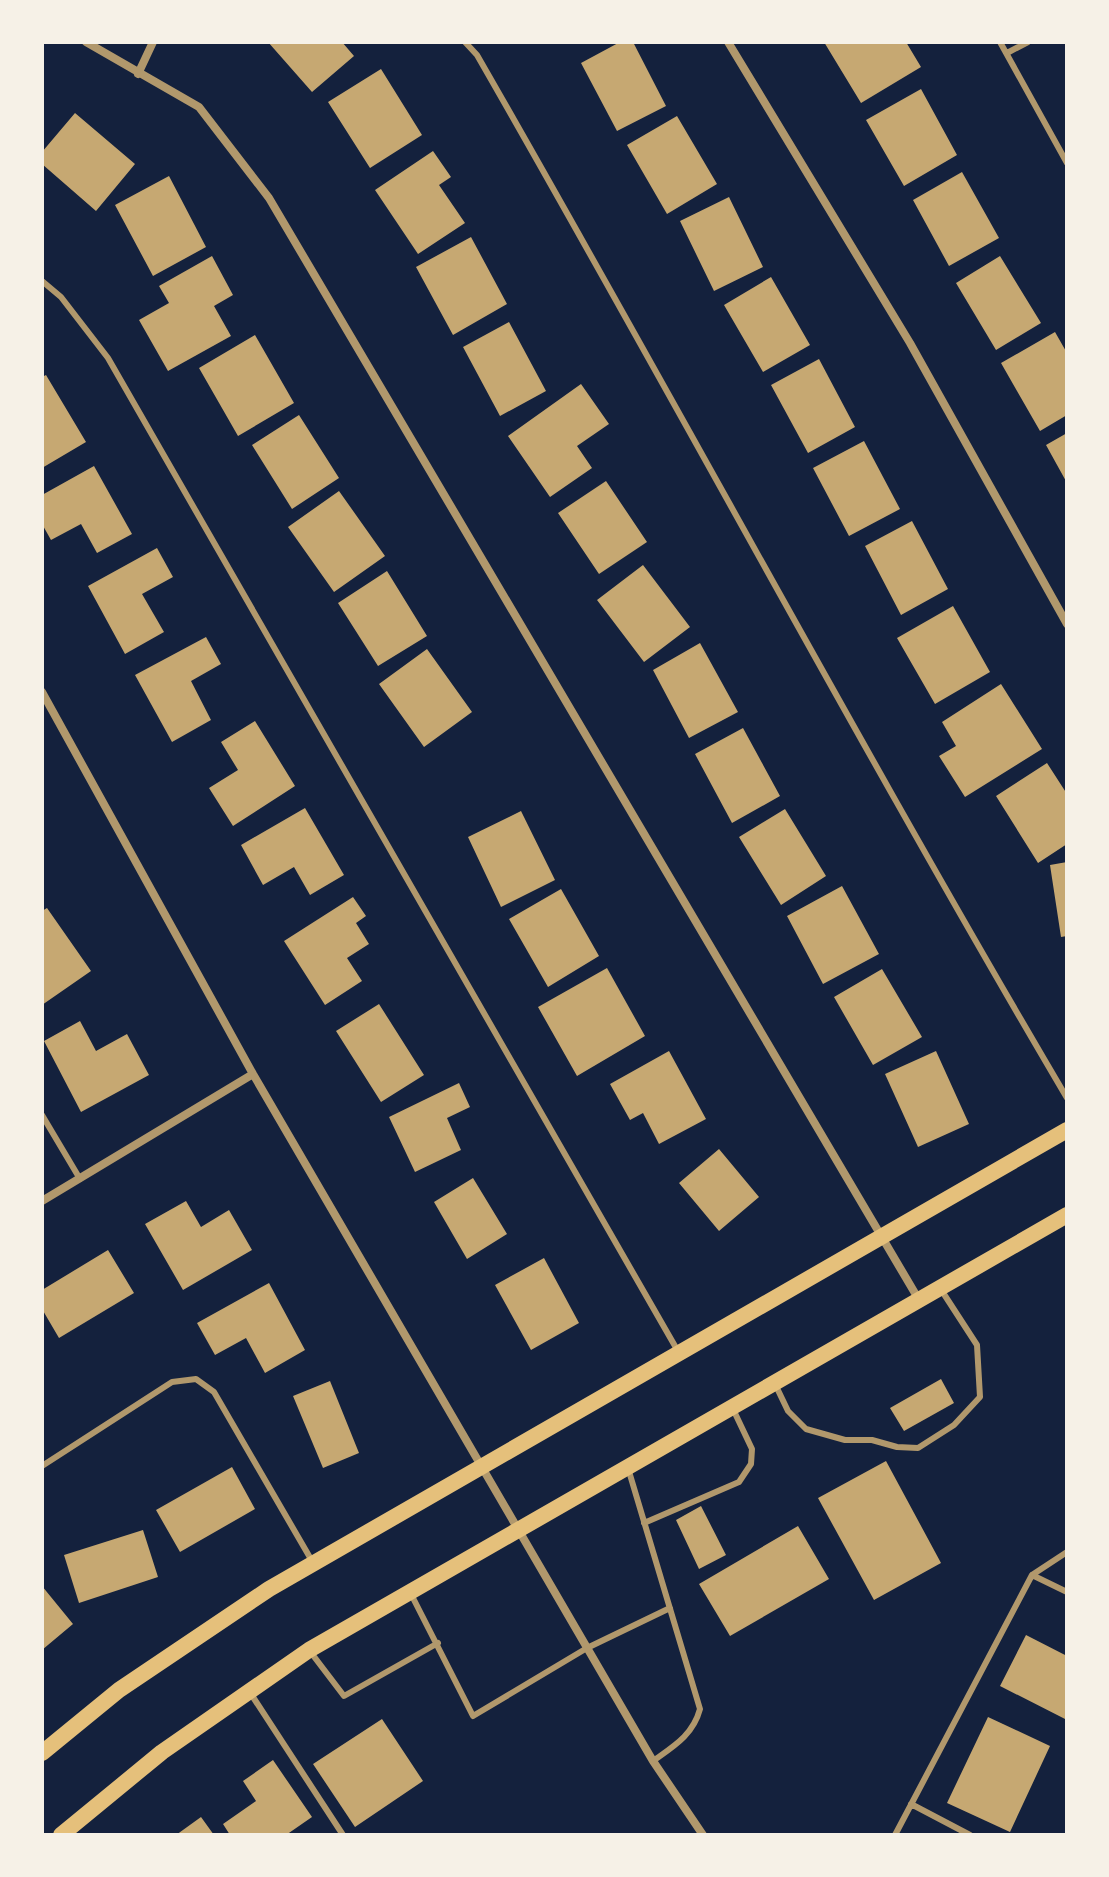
<svg xmlns="http://www.w3.org/2000/svg" width="1109" height="1877" viewBox="0 0 1109 1877" font-family="'PT Sans Narrow',sans-serif">
  <rect width="100%" height="100%" fill="#14213d"/>
  <path fill="#c6a872" d="M 268,42 L 342,42 L 354,56 L 312,92 Z
    M 620,42 L 633,42 L 666,106 L 617,131 L 581,63 Z
    M 824,42 L 906,42 L 921,67 L 861,103 Z
    M 381,69 L 422,135 L 370,168 L 328,102 Z
    M 921,89 L 957,155 L 904,186 L 866,120 Z
    M 75,113 L 135,164 L 96,211 L 42,164 L 42,152 Z
    M 677,116 L 717,184 L 667,214 L 627,145 Z
    M 433,151 L 451,177 L 439,185 L 465,223 L 418,254 L 375,190 Z
    M 962,172 L 999,238 L 949,266 L 913,200 Z
    M 169,176 L 206,247 L 153,276 L 115,205 Z
    M 729,197 L 763,267 L 714,291 L 680,221 Z
    M 471,237 L 507,304 L 453,335 L 416,267 Z
    M 212,256 L 233,295 L 214,306 L 231,336 L 168,371 L 139,320 L 169,303 L 159,286 Z
    M 1000,256 L 1041,323 L 996,350 L 956,283 Z
    M 771,277 L 810,345 L 763,372 L 724,305 Z
    M 509,322 L 546,391 L 500,416 L 463,347 Z
    M 1055,332 L 1067,353 L 1067,415 L 1040,431 L 1001,363 Z
    M 255,335 L 294,403 L 238,436 L 199,368 Z
    M 819,359 L 855,427 L 808,453 L 771,385 Z
    M 46,375 L 86,442 L 42,468 L 42,377 Z
    M 581,384 L 609,424 L 577,446 L 592,468 L 550,497 L 508,436 Z
    M 299,415 L 339,478 L 292,509 L 252,445 Z
    M 1067,433 L 1067,483 L 1046,445 Z
    M 864,441 L 900,509 L 849,536 L 813,468 Z
    M 94,466 L 132,534 L 97,553 L 81,524 L 51,540 L 42,524 L 42,495 Z
    M 606,481 L 647,542 L 599,574 L 558,513 Z
    M 339,491 L 385,556 L 334,592 L 288,527 Z
    M 912,521 L 948,589 L 901,615 L 865,546 Z
    M 157,548 L 173,577 L 142,594 L 164,632 L 125,654 L 88,586 Z
    M 643,565 L 690,627 L 644,662 L 597,600 Z
    M 387,571 L 427,636 L 378,666 L 338,603 Z
    M 953,606 L 990,672 L 935,704 L 897,638 Z
    M 206,637 L 221,664 L 191,681 L 211,720 L 172,742 L 135,675 Z
    M 700,643 L 738,712 L 689,738 L 653,670 Z
    M 427,649 L 472,712 L 424,747 L 379,684 Z
    M 1001,684 L 1042,749 L 965,797 L 939,756 L 956,746 L 942,722 Z
    M 255,721 L 295,786 L 233,826 L 209,788 L 238,770 L 221,742 Z
    M 743,728 L 780,796 L 732,823 L 695,754 Z
    M 1047,763 L 1067,794 L 1067,844 L 1038,863 L 996,796 Z
    M 305,808 L 344,875 L 310,895 L 294,867 L 263,885 L 241,845 Z
    M 785,809 L 826,876 L 781,905 L 739,837 Z
    M 521,811 L 555,880 L 501,907 L 468,837 Z
    M 1067,862 L 1067,936 L 1061,937 L 1050,865 Z
    M 842,886 L 879,954 L 823,984 L 787,916 Z
    M 561,889 L 599,956 L 548,987 L 509,919 Z
    M 353,897 L 366,916 L 356,923 L 369,944 L 347,958 L 362,981 L 325,1005 L 284,941 Z
    M 47,908 L 91,971 L 42,1005 L 42,911 Z
    M 607,968 L 645,1036 L 577,1076 L 538,1007 Z
    M 882,969 L 922,1037 L 873,1065 L 834,997 Z
    M 379,1004 L 424,1075 L 381,1102 L 336,1031 Z
    M 80,1021 L 96,1051 L 127,1034 L 149,1075 L 81,1112 L 44,1041 Z
    M 669,1051 L 706,1119 L 659,1144 L 643,1113 L 630,1120 L 610,1084 Z
    M 936,1051 L 969,1124 L 918,1147 L 885,1074 Z
    M 459,1083 L 470,1107 L 447,1118 L 461,1150 L 415,1172 L 389,1117 Z
    M 719,1149 L 759,1197 L 719,1231 L 679,1183 Z
    M 473,1178 L 507,1234 L 467,1259 L 434,1202 Z
    M 186,1201 L 201,1227 L 229,1210 L 252,1250 L 183,1290 L 145,1224 Z
    M 108,1250 L 134,1293 L 59,1338 L 42,1309 L 42,1290 Z
    M 544,1258 L 579,1323 L 531,1350 L 495,1285 Z
    M 269,1283 L 305,1350 L 265,1373 L 246,1338 L 215,1355 L 197,1323 Z
    M 941,1379 L 954,1403 L 904,1431 L 890,1408 Z
    M 330,1381 L 359,1453 L 323,1468 L 293,1396 Z
    M 886,1461 L 941,1563 L 874,1600 L 818,1498 Z
    M 232,1467 L 255,1509 L 180,1552 L 156,1510 Z
    M 701,1506 L 726,1555 L 699,1569 L 676,1520 Z
    M 798,1526 L 829,1579 L 730,1636 L 699,1584 Z
    M 143,1530 L 158,1577 L 79,1603 L 64,1555 Z
    M 42,1586 L 73,1624 L 42,1650 Z
    M 1026,1635 L 1067,1656 L 1067,1720 L 1000,1686 Z
    M 988,1717 L 1050,1746 L 1010,1832 L 947,1803 Z
    M 382,1719 L 423,1781 L 355,1827 L 313,1764 Z
    M 273,1760 L 312,1817 L 286,1835 L 230,1835 L 223,1824 L 256,1801 L 243,1781 Z
    M 201,1817 L 214,1835 L 176,1835 Z"/>
  <g fill="none" stroke-linecap="round" stroke-linejoin="round">
    <path stroke="#b1986c" stroke-width="6" d="M 465,42 L 477,55 C 676,401 864,754 1067,1098
      M 1000,42 L 1067,163
      M 1007,53 L 1028,42
      M 42,281 L 61,297 L 108,358 L 679,1353
      M 42,1115 L 80,1179
      M 776,1386 L 788,1411 L 806,1429 L 845,1440 L 872,1440 L 897,1447 L 918,1448 L 954,1425 L 980,1397 L 977,1345 L 940,1288
      M 42,1466 L 172,1382 L 196,1379 L 214,1392 L 312,1561
      M 628,1468 L 700,1709 C 693,1735 674,1746 653,1761
      M 644,1523 L 739,1482 L 751,1464 L 752,1449 L 733,1409
      M 1032,1575 L 1067,1592
      M 410,1592 L 473,1716 L 587,1648 L 670,1608
      M 309,1650 L 344,1696 L 438,1643
      M 251,1694 L 343,1835
      M 911,1804 L 970,1835
      M 895,1835 L 1032,1575 L 1067,1552"/>
    <path stroke="#b1986c" stroke-width="8" d="M 86,42 L 199,107 L 269,198 L 919,1300
      M 728,42 L 910,343 L 1067,624
      M 138,74 L 153,42
      M 42,692 L 253,1074 L 653,1761 L 703,1835
      M 42,1201 L 253,1074"/>
    <path stroke="#e5c07b" stroke-width="16" d="M 42,1753 L 119,1690 L 269,1589 L 1067,1130
      M 61,1835 L 162,1752 L 309,1650 L 1067,1215"/>
  </g>
  <rect width="1109" height="1877" fill="none" stroke="#f6f1e7" stroke-width="88"/>
</svg>
